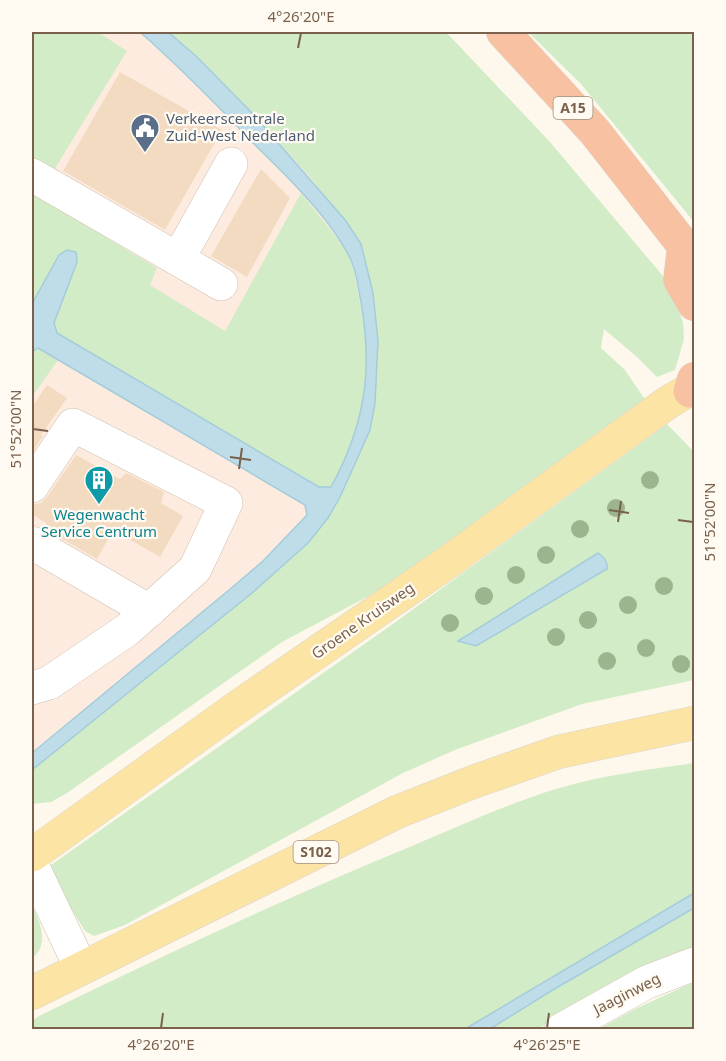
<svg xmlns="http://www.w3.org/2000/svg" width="726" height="1061" viewBox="0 0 726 1061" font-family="'Noto Sans',sans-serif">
  <rect width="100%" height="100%" fill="#fdf8eb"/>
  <path fill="#fdebdf" d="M 32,32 L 213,32 L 445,277 L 434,453 L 32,795 Z"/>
  <path fill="#d3ecc8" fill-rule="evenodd" d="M 32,32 L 98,32 L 127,51 L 54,170 L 32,158 Z
    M 168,32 L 446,32 L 550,142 L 668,282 L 683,322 L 684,339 L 675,370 L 657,377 L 637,357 L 604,329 L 601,348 L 625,370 L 646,401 L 382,589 L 282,642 L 67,793 L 51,802 L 32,804 L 32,770 L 252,593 L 308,543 L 328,518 L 340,497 L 370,430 L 375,403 L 378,341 L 373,293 L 361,244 L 310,177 L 254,115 L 197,57 Z
    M 528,32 L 694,32 L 694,222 L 581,84 Z
    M 32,193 L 157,268 L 150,285 L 225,331 L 301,193 L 342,244 L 352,260 L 366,334 L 366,370 L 362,407 L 347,458 L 331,487 L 319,487 L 57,333 L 54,323 L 77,262 L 59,255 L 32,304 Z
    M 38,348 L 58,360 L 32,397 L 32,352 Z
    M 667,424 L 694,452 L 694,680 L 582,704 L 455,750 L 403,773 L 125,925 L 94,936 L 85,931 L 50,875 L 51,865 L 397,621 ZM 598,554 L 603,556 L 606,570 L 477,646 L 459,641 Z
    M 694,763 L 694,893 L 465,1029 L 32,1030 L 32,1021 L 39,1016 C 162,956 285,898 412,846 C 459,826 507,804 556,789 C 601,775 648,770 694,763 Z
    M 32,905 C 40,922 50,945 32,958 Z
    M 694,908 L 694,949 L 627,979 L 538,1029 L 490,1030 L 551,991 Z
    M 694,982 L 694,1029 L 599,1029 L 635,1009 Z"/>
  <path fill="#bedde8" stroke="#a4ccda" stroke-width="1.5" d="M 140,32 L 168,32 L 197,57 L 254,115 L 346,221 L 361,244 L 373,293 L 378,341 L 375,403 L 370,430 L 340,497 L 328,518 L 308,543 L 252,593 L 32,770 L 32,753 L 229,590 L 263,561 L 307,515 L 305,505 L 38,348 L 32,352 L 32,304 L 59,255 L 67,250 L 76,252 L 77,262 L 54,323 L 57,333 L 319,487 L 331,487 C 365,425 373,371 361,302 C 358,288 357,271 350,258 C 332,221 290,179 260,150 C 221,109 182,69 140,32 Z
    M 598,553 C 604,557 608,562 607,569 L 476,646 L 458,641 Z
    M 694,893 L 694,908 L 551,991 L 490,1029 L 465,1029 Z"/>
  <path fill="#f3dbc2" d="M 120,72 L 222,130 L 165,230 L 63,171 Z
    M 261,169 L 290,198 L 247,277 L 211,256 Z
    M 47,385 L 67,398 L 41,435 L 43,436 L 32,453 L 32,407 Z
    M 76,455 L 120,479 L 126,473 L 164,492 L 161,503 L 183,516 L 160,557 L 113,530 L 97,559 L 47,530 L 46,523 L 32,514 L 32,505 L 41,503 L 47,497 Z"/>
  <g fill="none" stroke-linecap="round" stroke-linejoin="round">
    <g stroke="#d0c1af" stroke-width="34">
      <path id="minor" d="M 32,175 L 221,284
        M 178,259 L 231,164
        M 32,486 L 73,425 L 226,503 L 195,569 L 127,630 L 49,683 L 32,688
        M 32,543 L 149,611
        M 32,865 L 81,968
        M 561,1030 L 647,982 L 694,964"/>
    </g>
    <g stroke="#dcd6d1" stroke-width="34">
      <path id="major" d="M 32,855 L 239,706 L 448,562 L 667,403 L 694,387
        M 32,993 L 397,812 L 473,782 L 558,752 L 694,723"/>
    </g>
    <g stroke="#dcd6d1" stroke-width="34">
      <path id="highway" d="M 503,32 L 595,132 L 684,246 L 694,254
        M 684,246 L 680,280 L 694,304
        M 690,391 L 694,379"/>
    </g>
    <use href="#minor" stroke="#fff" stroke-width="33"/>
    <use href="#major" stroke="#fbe4a4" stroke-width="33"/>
    <use href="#highway" stroke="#f7c1a2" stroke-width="33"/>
  </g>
  <g fill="#9db58f">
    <circle cx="650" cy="480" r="9"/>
    <circle cx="616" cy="508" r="9"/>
    <circle cx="580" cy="529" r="9"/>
    <circle cx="546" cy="555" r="9"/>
    <circle cx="516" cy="575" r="9"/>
    <circle cx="664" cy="586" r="9"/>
    <circle cx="484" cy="596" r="9"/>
    <circle cx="628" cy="605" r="9"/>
    <circle cx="588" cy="620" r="9"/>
    <circle cx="450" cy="623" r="9"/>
    <circle cx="556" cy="637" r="9"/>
    <circle cx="646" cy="648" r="9"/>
    <circle cx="607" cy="661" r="9"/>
    <circle cx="681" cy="664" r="9"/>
  </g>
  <path fill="none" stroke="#79614d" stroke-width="2" d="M 298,48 L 301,33M 33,429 L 48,431M 230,457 L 251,460M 239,469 L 242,448M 609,510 L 629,513M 678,520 L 693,522M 618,522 L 621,501M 161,1028 L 163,1013M 547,1028 L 549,1013"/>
  <defs>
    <g id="civic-pin" transform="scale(1.5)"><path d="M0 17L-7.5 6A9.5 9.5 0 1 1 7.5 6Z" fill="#5c6f8a" stroke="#fffbf2"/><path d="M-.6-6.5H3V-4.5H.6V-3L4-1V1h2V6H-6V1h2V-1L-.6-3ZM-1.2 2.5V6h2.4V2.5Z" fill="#fff"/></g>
    <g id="building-pin" transform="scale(1.5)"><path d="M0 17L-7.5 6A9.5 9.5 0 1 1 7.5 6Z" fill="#0f9aa8" stroke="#fffbf2"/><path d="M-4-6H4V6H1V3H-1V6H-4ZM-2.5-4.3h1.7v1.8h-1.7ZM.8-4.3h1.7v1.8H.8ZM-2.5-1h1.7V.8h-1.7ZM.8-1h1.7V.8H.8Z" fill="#fff"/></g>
  </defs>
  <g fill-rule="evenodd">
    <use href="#civic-pin" x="145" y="128"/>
    <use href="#building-pin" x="99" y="480"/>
  </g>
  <g text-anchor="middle" stroke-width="4.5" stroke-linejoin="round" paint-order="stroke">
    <g fill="#fffbf2" stroke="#a18f7e" stroke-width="1.5">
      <rect x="553.5" y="97" width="39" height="22" rx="4.5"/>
      <rect x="293.5" y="841" width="45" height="22" rx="4.5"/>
    </g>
    <g font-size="14" font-weight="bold" fill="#79614d">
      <text x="573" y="113">A15</text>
      <text x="316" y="857">S102</text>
    </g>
    <g font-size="15" fill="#4e5e75" stroke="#fffbf2" text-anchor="start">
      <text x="166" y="124">Verkeerscentrale<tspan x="166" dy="17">Zuid-West Nederland</tspan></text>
    </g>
    <g font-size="15" fill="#0d838f" stroke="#fffbf2">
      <text x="99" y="520">Wegenwacht<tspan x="99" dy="17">Service Centrum</tspan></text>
    </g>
    <g font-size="15" fill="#79614d" stroke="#fffbf2">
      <text transform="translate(363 621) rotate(-35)" y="5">Groene Kruisweg</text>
      <text transform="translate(627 994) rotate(-27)" y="5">Jaaginweg</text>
    </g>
  </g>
  <rect width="726" height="1061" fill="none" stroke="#fffbf2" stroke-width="66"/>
  <rect x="33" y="33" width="660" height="995" fill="none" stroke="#79614d" stroke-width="2"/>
  <g font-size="15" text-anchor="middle" fill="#79614d">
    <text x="301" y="22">4°26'20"E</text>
    <text transform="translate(16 429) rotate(-90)" y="5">51°52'00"N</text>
    <text transform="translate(710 522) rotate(-90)" y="5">51°52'00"N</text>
    <text x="161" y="1050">4°26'20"E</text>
    <text x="547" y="1050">4°26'25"E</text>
  </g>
</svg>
